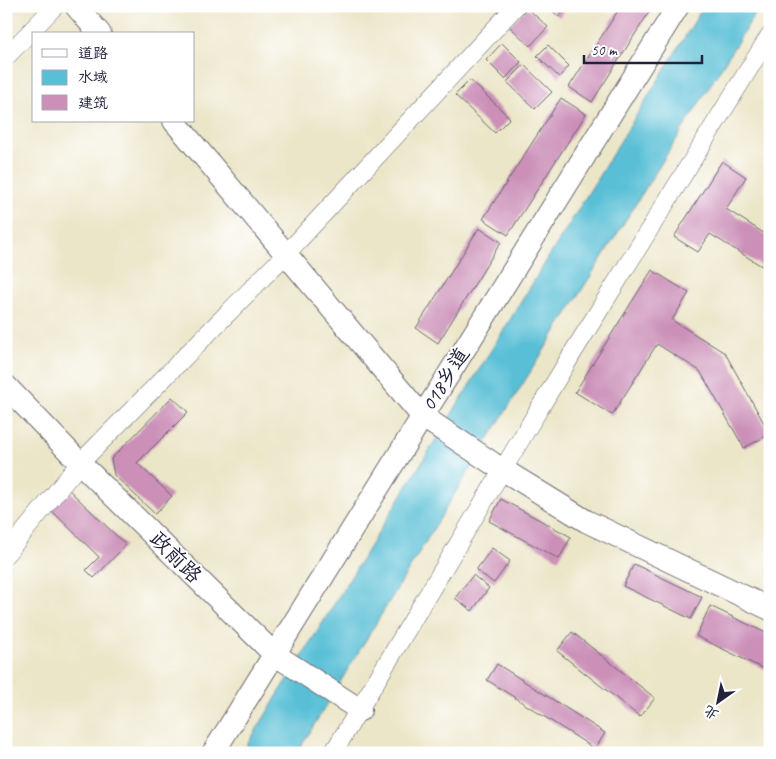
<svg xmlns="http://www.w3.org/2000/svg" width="776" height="759" viewBox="0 0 776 759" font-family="Caveat,'LXGW WenKai TC',sans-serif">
  <rect width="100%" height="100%" fill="#fff"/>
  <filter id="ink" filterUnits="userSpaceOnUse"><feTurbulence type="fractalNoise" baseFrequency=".02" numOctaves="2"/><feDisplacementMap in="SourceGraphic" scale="10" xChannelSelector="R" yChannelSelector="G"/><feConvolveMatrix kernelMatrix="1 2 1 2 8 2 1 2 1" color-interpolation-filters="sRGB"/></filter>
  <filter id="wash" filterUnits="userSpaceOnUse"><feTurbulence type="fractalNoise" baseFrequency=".0096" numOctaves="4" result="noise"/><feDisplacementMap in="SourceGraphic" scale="20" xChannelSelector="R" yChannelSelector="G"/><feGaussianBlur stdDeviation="1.12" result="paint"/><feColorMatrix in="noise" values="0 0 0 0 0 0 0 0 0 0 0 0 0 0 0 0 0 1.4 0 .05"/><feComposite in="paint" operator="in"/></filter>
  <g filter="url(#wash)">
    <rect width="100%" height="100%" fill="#ece6c9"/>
    <path fill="#58bfd6" stroke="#3d7088" d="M 704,6 L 760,6 L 487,441 L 297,753 L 242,753 Z"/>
    <g id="blocks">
      <path fill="#cb8fb8" d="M 547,6 L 565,6 L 567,8 L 559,17 Z
        M 621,6 L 653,6 L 592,102 L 569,87 Z
        M 527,8 L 548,27 L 530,46 L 509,26 Z
        M 502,43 L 521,62 L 505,79 L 486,60 Z
        M 548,45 L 569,66 L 559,77 L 537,56 Z
        M 524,65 L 552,92 L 535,109 L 507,82 Z
        M 470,80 L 510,118 L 495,133 L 455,95 Z
        M 561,98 L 586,114 L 508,235 L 483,219 Z
        M 722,161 L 746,177 L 726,209 L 770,237 L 770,276 L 765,268 L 710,234 L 698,252 L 674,237 Z
        M 479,228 L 501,242 L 438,343 L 416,328 Z
        M 652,270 L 689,293 L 672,320 L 725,353 L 770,434 L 744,448 L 700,371 L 657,344 L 612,415 L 575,392 Z
        M 172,397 L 188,412 L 137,463 L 172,496 L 155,514 L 114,475 L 111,459 Z
        M 69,490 L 126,545 L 94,578 L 86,570 L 99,557 L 50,509 Z
        M 501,499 L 571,537 L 559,559 L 489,521 Z
        M 492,548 L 510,561 L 494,583 L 476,570 Z
        M 634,564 L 702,597 L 691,619 L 623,586 Z
        M 473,575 L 489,588 L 472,611 L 455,598 Z
        M 710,606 L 770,635 L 770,657 L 764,669 L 696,636 Z
        M 572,632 L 655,698 L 640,717 L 557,651 Z
        M 497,664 L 605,733 L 595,749 L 487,680 Z"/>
    </g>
  </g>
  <g filter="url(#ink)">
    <use href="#blocks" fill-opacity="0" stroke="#69676d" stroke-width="1"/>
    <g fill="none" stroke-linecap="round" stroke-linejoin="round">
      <g stroke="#69676d" stroke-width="19">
        <path id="minor" d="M 6,57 L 55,6
          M 6,554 L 80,463 L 286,254 L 516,6
          M 333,753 L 572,354 L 770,35"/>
      </g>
      <g stroke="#69676d" stroke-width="24">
        <path id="tertiary" d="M 76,6 L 100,34
          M 174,121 L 422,416 L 492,463 L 586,521 L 770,609
          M 6,386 L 80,463 L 274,654 L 360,710
          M 213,753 L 678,6"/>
      </g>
      <use href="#minor" stroke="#fff" stroke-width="18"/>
      <use href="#tertiary" stroke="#fff" stroke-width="22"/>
    </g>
  </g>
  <g text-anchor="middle" stroke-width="4" stroke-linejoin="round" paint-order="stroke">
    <g font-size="21" fill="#22223b" stroke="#fff">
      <text transform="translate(445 379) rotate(-58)" y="7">018乡道</text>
      <text transform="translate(176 557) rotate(45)" y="7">政前路</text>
    </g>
  </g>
  <rect width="776" height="759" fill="none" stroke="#fff" stroke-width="25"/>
  <rect x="32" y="32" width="162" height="90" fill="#ffffff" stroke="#a7a7b1"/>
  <rect x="42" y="49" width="25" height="8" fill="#ffffff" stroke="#a7a7b1"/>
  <text x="78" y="58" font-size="15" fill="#22223b">道路</text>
  <rect x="42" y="70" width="25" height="15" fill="#58bfd6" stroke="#a7a7b1"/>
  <text x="78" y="82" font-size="15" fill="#22223b">水域</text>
  <rect x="42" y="95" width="25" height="15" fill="#cb8fb8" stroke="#a7a7b1"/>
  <text x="78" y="108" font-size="15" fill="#22223b">建筑</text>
  <g transform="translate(718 702) rotate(213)" stroke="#ffffff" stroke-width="4" paint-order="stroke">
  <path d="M0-4L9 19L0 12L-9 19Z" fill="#22223b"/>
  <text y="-8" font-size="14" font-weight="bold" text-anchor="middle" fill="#22223b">北</text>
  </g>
  <path d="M584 55v8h118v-8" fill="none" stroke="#22223b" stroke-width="2.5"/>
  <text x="591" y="55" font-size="15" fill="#22223b" stroke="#ffffff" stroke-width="4" paint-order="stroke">50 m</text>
</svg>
